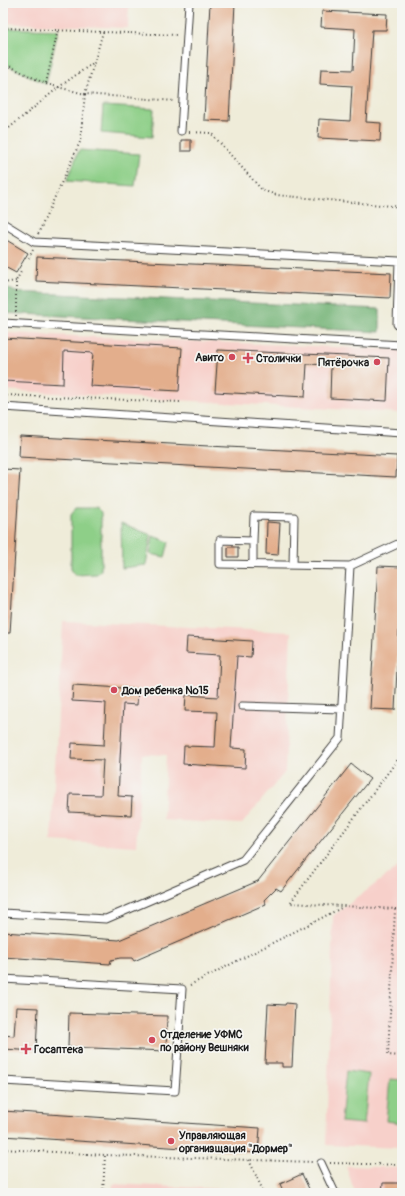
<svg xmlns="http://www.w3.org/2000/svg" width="405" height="1196" viewBox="0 0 405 1196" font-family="Pangolin,sans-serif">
  <rect width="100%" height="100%" fill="#f6f6f2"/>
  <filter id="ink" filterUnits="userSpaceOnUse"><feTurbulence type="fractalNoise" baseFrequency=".025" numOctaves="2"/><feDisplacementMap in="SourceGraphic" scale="8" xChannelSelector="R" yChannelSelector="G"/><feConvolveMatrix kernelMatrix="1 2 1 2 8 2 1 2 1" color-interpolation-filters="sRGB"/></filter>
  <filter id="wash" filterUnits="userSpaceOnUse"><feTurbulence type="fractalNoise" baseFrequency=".012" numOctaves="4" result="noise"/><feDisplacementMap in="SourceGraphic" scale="16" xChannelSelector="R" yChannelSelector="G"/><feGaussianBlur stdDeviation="0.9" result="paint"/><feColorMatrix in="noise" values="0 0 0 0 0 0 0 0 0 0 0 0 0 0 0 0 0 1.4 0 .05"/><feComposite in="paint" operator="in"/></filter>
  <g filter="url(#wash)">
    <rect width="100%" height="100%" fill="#efecd9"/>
    <path fill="#f7d0ca" d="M 3,3 L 129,3 L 128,28 L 3,23 Z
      M 3,333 L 402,350 L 401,413 L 3,390 Z
      M 63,621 L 291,632 L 285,772 L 242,824 L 163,820 L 166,755 L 142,754 L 136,846 L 51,841 Z
      M 402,864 L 402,1148 L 326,1145 L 333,916 Z
      M 346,1166 L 402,1168 L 402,1193 L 355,1193 Z
      M 113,1184 L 245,1190 L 247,1193 L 112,1193 Z"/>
    <path fill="#8ecf88" stroke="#557652" d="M 3,28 L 58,30 L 46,84 L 3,63 Z
      M 103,106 L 154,109 L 152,137 L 101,133 Z
      M 79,150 L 139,154 L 135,186 L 67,181 Z
      M 76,508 L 96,508 L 101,513 L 101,570 L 97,574 L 75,575 L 71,569 L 71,514 Z
      M 121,523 L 151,535 L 146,565 L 122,568 Z
      M 153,536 L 169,542 L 165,557 L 150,554 Z
      M 346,1071 L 369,1074 L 364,1124 L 341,1122 Z
      M 390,1079 L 402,1080 L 402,1123 L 386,1121 Z"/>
    <path fill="#72b274" stroke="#476748" d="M 3,285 L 15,292 L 380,309 L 380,332 L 3,313 Z"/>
    <g id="blocks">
      <path fill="#e3ae8c" d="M 210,3 L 235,3 L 229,121 L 204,120 Z
        M 322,11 L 387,14 L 386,30 L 372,30 L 366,122 L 381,123 L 380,141 L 318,138 L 319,119 L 350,121 L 352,86 L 320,84 L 321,69 L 353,70 L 355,29 L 321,27 Z
        M 181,140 L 191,140 L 191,151 L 181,151 Z
        M 3,238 L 28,253 L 16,273 L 3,266 Z
        M 37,257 L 391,273 L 390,298 L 36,281 Z
        M 3,338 L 182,348 L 179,391 L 90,386 L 93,353 L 64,351 L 63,384 L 3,381 Z
        M 218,350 L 389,358 L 387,401 L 330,398 L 331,365 L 307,364 L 305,397 L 215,392 Z
        M 20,436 L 397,456 L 396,477 L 19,457 Z
        M 3,469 L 20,470 L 10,633 L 3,633 Z
        M 267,522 L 280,523 L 278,555 L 266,554 Z
        M 228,547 L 238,547 L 238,557 L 228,557 Z
        M 378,566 L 402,567 L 395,710 L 370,709 Z
        M 187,637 L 252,641 L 251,657 L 237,656 L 231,748 L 246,749 L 245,768 L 183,764 L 184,746 L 215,747 L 217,712 L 185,711 L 186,695 L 218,697 L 220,655 L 186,653 Z
        M 73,685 L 138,689 L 137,705 L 123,704 L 118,796 L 132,797 L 131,815 L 69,812 L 70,794 L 101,795 L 103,760 L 71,759 L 72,743 L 104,745 L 106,703 L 72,701 Z
        M 351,764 L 370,779 L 281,891 L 276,888 L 264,900 L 266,904 L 134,961 L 132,958 L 120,958 L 111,960 L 110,964 L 3,957 L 3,932 L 119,940 L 258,881 Z
        M 286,1003 L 295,1004 L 292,1067 L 282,1067 L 282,1063 L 265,1063 L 268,1004 L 285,1005 Z
        M 16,1007 L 38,1008 L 36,1051 L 3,1049 L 3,1035 L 14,1036 Z
        M 69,1013 L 167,1016 L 166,1051 L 68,1047 Z
        M 3,1111 L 260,1128 L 258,1153 L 3,1136 Z
        M 302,1174 L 311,1193 L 284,1193 L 280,1184 Z
        M 383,1183 L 402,1183 L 402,1193 L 382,1193 Z"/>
    </g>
  </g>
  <g filter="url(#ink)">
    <use href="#blocks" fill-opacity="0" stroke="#3c3b38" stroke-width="1"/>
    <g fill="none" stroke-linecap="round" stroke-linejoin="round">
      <g stroke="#3c3b38" stroke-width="9">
        <path id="service" d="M 181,131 L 189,3
          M 3,223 L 34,242 L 399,261
          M 402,262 L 399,261 L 397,324 L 402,330
          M 3,323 L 402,345
          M 3,407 L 402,433
          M 253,564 L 253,541
          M 293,565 L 294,517 L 254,516 L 253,541 L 220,540 L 220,564 L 350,566
          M 242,706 L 342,709
          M 3,913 L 106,919 L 243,860 L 340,738 L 350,566 L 402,542
          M 3,979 L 182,989 L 175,1091 L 3,1081
          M 321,1163 L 335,1193"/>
      </g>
      <path stroke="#3c3b38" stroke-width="2" stroke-dasharray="1 3" stroke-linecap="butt" d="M 3,28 L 178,35
        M 3,63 L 46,84 L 85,94 L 103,32
        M 46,83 L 58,30
        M 189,132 L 211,133 L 262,190 L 276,195 L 402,207
        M 3,133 L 59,87 L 93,63
        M 38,234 L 80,142 L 85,94 L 175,101
        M 29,258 L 33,250
        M 3,283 L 16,281
        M 16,316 L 16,281 L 22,270
        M 3,395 L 181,402
        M 402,754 L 290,903 L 395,909 L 388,1055 L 402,1056
        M 395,909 L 402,909
        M 190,985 L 343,907
        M 3,1149 L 105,1155 L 313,1162
        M 249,1160 L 264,1193
        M 330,1163 L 402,1165
        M 103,1193 L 105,1155"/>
      <use href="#service" stroke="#fff" stroke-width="7"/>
    </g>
  </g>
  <g fill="#d1495b" stroke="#f6f6f2" stroke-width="1.5">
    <circle cx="232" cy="357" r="4"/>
    <path d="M246 352h4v4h4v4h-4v4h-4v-4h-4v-4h4z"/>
    <circle cx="377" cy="362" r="4"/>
    <circle cx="114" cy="690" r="4"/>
    <circle cx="152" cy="1040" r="4"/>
    <path d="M24 1043h4v4h4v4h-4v4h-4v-4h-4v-4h4z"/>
    <circle cx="171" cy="1141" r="4"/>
  </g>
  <g text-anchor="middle" stroke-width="3.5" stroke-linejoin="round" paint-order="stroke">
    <g font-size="11" font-weight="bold" fill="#1c1c1c" stroke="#f6f6f2" text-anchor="start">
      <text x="224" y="361" text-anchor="end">Авито</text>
      <text x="256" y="362">Столички</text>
      <text x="369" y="366" text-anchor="end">Пятёрочка</text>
      <text x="122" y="694">Дом ребенка №15</text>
      <text x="160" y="1038">Отделение УФМС<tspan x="160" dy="13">по району Вешняки</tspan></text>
      <text x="34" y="1053">Госаптека</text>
      <text x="179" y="1139">Управляющая<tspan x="179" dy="13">организщация "Дормер"</tspan></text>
    </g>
  </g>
  <rect width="405" height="1196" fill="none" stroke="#f6f6f2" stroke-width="16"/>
</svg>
